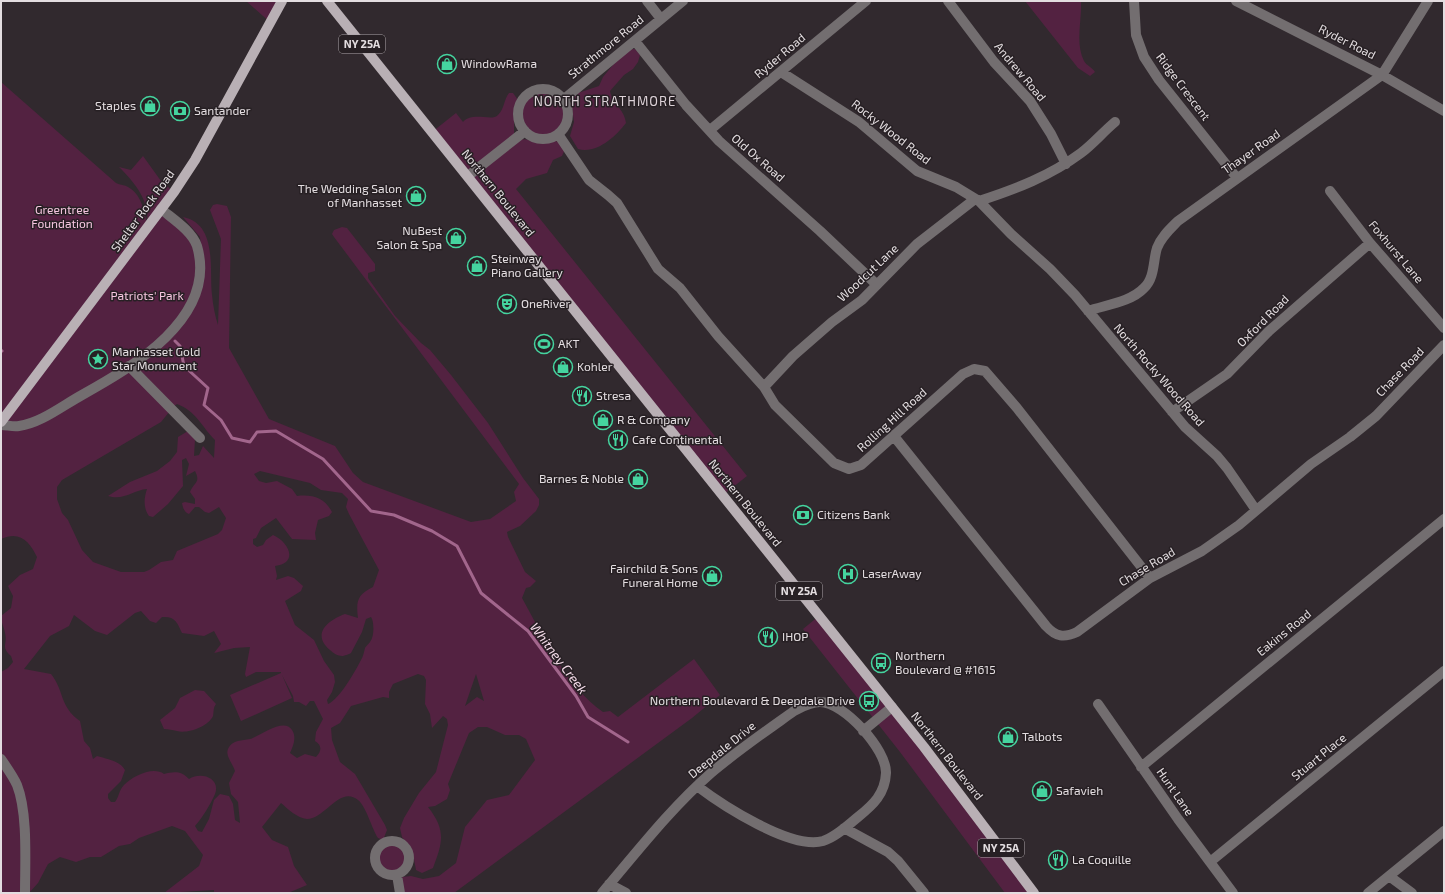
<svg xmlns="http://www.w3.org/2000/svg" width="1445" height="894" viewBox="0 0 1445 894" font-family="'Exo 2',sans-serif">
  <rect width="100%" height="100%" fill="#31292e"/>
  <path fill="#532241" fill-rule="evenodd" d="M 246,1 L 282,1 L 271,23 Z
    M 1025,1 L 1081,1 C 1082,20 1075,43 1084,61 C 1087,66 1092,67 1095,72 L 1090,76 L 1078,68 Z
    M 630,49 L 635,49 L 640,55 L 638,62 L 633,69 L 624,75 L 610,91 C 612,104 624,108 626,123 C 615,137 597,154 578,149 L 570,136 L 574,122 L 571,100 L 575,94 L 599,86 L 603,77 L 617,60 Z
    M 1,82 L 116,183 C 120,185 125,185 128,187 C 141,194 144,210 147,223 C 150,200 134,182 119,167 L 131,170 L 143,156 L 161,181 L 174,192 L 162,209 L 201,246 L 200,237 L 183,217 C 218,224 209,270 212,295 C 213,305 215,316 218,325 L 221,239 L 210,210 L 213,205 L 217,204 L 227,206 L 231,217 L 229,348 L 269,419 L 335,446 L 353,473 L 363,482 L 471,522 L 490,519 L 516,501 L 514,492 L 519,484 L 334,237 L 332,234 L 334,230 L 342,227 L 347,228 L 375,264 L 375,271 L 368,273 L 368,278 L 395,316 L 421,343 L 430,350 L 451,375 L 488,423 L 523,478 L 539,499 L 539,505 L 536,511 L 520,526 L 507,532 L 508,537 L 525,572 L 536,581 L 530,587 L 526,588 L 522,598 C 543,636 567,687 603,712 L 610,711 L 618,717 L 694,659 L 720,695 L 692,718 L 454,893 L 403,893 L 402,877 L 411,876 L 423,879 L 439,876 L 456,863 L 465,827 L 487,800 L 509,795 L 535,760 L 526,739 L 519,735 L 505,735 L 487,727 L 478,727 L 469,733 L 448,784 L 450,790 L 447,799 L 435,806 L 428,807 C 446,830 443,842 433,868 L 422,873 L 416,870 L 414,859 L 408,845 L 402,837 L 400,828 L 404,818 L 419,793 L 436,772 L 448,725 L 447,719 L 443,716 L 432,728 L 430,714 L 425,704 L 426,680 L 424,676 L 418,674 L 393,684 L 389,692 L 389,698 L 383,697 L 351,706 L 340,723 L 331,728 L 332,740 L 340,762 L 355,774 L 385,825 L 387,830 L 383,840 L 378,838 C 372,829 366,806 358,800 C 340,785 325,819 307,819 C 297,818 288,809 281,803 L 262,827 L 272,840 L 288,847 L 294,866 L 307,885 L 288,893 L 214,893 L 214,890 L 164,893 L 199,866 L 203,855 L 185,831 L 172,826 L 139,838 L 130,844 L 119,846 L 101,857 L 90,857 L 76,862 L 60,857 L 48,864 L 38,883 L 29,893 L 1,893 L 1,672 L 8,668 L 13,662 L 11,656 C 0,646 8,645 5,633 C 4,626 1,623 1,616 L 11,608 L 13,596 L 8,586 L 20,575 L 33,569 L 37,557 C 30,542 20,530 1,539 ZM 177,404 C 196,411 202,427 215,440 L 214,458 L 203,446 L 199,455 L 194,456 L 195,439 L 188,431 L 178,437 L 177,452 L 170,461 L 157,471 L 130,482 L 108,496 C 124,501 133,490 147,489 C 144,498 143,508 149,516 L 153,517 L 168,504 L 183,486 L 182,460 L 186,458 L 189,464 L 186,476 L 195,471 C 201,483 194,482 190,492 L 195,499 L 195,504 L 185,502 L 182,503 C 183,508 184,512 189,514 L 195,507 L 199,507 L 205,512 L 209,513 L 219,507 L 226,518 L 222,530 L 218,534 L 177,551 L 173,560 L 161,562 L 149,570 L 144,572 L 121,572 L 93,562 L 82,550 L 68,520 L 62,513 L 57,499 L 57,487 L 62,480 L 161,422 L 174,406 ZM 260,471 L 310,483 L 321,490 L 342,493 L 348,499 L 346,507 L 349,514 L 379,570 L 373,587 C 357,595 356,601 358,618 L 345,614 C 328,620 311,634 330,650 C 333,653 338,656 342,656 C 344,656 349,654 351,653 L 362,632 L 366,619 L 371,617 C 374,621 374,633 372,638 C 371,642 367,645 365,648 C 364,652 363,657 361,660 C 356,670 339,700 328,704 L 327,700 L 332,692 L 335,682 L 334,675 L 324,661 L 314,640 L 295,625 L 285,601 L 301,591 L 303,586 L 294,578 L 288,576 L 276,580 L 277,576 L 275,566 C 299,563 289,542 273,535 L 266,540 L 263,545 L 257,547 L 253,544 L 253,539 L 256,538 L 261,528 L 276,518 L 292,539 L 316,540 L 315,533 L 318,520 L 329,516 L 332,512 C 325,498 312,494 297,496 L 292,489 L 277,481 L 266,483 L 259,481 L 254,474 ZM 141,611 L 150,621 L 156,623 L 162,617 C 175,616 177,622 182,633 L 204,636 L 214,631 L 221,644 L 214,653 L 234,648 L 250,647 L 245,674 L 246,677 L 256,672 L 281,672 L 281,673 L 230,695 L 241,721 L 292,698 L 282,675 L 293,696 L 294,702 L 299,702 L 306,706 L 310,701 L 314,701 L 323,719 L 316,732 L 315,741 C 322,745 322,751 316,757 L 305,754 L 297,758 L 290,753 C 293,746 297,738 292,730 C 284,717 260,736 250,739 C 242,741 233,739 228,749 C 225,756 233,764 235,771 L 229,783 L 231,794 L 238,802 L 240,823 L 235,820 L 233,804 L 229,796 L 220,794 L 214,800 L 209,819 L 202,832 L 198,831 L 195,826 C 203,817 210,805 215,794 C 221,778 201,771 189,779 C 182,771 174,771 164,774 C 153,766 133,776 124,785 C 119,790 119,797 115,802 L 111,802 L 108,798 L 108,794 L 121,781 L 125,770 C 120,761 107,759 97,756 L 93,759 L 90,748 L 84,741 L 80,721 C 59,706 65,692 51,674 L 24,669 L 50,636 L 69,626 L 74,615 L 95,631 L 107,635 L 135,613 ZM 476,674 L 484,701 L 477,697 L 465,706 Z
    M518 114a25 25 0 1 1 50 0a25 25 0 1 1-50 0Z
    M 509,93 L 513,93 L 518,100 L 514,115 L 514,136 L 517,139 L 556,141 L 560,143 L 565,149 L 562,156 L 553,160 L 547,173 L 526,179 L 516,189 L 747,476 L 723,495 L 432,132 L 456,113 L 463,122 C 473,111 492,122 498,115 C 504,110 504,99 509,93 Z
    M 819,616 L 1034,893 L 1005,893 L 900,752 L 803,629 Z
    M 195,690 L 204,691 L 216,704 C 213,708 214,711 213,716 C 208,727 187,734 177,731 C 172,730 169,729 164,729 L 160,720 L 175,708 L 180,698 Z
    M375 858a17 17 0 1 1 34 0a17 17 0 1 1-34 0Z"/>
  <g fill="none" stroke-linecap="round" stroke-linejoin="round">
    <path stroke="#a2668c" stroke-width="3" d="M 175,341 L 180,346 L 184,366 L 208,388 L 204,405 L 221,420 L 232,438 L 250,442 L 257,432 L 276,431 L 323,459 L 371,511 L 394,515 L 432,531 L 457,546 L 481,593 L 528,631 L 576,696 L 588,717 L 628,742
      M 1,350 L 2,351"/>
    <path stroke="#736e70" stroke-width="10" d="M 647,1 L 661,19
      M 948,1 L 994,62 L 1030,101 L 1051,134 L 1066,164
      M 1134,1 L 1136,35 L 1144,57 L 1159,80 L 1237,178
      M 1236,1 L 1382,75 L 1444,111
      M 635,41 L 686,105 L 719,141 L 820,231 L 876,284
      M 781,72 L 859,122 L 917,171 L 956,187 L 979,201 L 1011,234 L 1050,269 L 1075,295 L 1185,427 L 1217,456 L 1227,468 L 1256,510
      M518 114a25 25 0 1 1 50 0a25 25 0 1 1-50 0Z
      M 564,99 L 683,1
      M 710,130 L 866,1
      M 558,134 L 589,180 L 608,195 L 617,203 L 658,269 L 680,288 L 718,336 L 764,387 L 775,405 L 834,463 L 849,469 L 861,465 L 963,374 L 974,369 L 985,371 L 1017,408 L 1150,578
      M 468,176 L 525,131
      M 1330,191 L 1370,243 L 1444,328
      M 979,201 C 1016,189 1050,176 1081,153 C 1093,144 1103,132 1115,122
      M 1088,311 C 1105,305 1131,302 1144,288 C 1155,278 1153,260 1157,248 C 1161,237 1170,229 1178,221 L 1382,75 L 1428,1
      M 129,366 L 200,438
      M 764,387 L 793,356 L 832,322 L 862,300 L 917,244 L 975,199
      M 1172,412 L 1227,374 L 1269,331 L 1370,243
      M 1,425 C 7,425 13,427 19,426 C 41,423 62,406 82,395 C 132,367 218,318 197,246 C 192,231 173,219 161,209
      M 893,435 L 1046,626 C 1056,637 1064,638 1077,632 L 1150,578 L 1202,551 L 1239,525 L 1311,464 L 1350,437 L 1376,416 L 1444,345
      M 1098,704 L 1178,819 L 1233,893
      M 863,731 L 892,707
      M 1,759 C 7,768 13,776 17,785 C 28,813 25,862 25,893
      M 1141,767 L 1444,519
      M 844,828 L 888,852 L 898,861 L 924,893
      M375 858a17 17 0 1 1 34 0a17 17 0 1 1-34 0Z
      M 1210,862 L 1444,671
      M 397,875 L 400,893
      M 1389,876 L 1412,893
      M 609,884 L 626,893
      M 602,893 C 637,852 670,809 711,773 C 737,751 766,731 794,711 C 802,707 810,702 820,702 C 844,702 887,750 886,773 C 885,794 873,805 858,817 C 848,825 836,837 823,841 C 791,850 722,805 697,786
      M 1368,893 L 1444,831"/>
    <path stroke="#b9b0b5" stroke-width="10" d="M 327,1 L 924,747 L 1034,893
      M 1,422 L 174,192 L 195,160 L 282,1"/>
  </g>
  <defs>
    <g id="shop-ring" transform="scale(1)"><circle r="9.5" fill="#272024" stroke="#45d49f" stroke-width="1.5"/><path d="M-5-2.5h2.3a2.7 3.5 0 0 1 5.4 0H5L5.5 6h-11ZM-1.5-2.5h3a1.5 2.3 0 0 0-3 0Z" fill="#45d49f"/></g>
    <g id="bank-ring" transform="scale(1)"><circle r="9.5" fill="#272024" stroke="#45d49f" stroke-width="1.5"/><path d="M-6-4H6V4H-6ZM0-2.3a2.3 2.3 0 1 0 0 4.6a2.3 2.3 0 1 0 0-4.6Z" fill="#45d49f"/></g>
    <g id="theatre-ring" transform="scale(1)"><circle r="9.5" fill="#272024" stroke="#45d49f" stroke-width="1.5"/><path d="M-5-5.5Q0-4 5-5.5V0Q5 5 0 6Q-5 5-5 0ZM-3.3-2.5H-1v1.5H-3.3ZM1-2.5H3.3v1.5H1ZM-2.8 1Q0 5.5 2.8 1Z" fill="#45d49f"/></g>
    <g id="stadium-ring" transform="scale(1)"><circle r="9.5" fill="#272024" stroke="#45d49f" stroke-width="1.5"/><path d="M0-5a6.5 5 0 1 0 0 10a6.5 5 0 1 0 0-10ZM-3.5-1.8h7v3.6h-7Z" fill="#45d49f"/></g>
    <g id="sight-ring" transform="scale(1)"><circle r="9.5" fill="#272024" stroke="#45d49f" stroke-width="1.5"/><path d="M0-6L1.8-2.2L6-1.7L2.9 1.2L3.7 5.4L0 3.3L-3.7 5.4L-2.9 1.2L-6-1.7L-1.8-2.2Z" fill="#45d49f"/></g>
    <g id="restaurant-ring" transform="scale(1)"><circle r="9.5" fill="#272024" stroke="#45d49f" stroke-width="1.5"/><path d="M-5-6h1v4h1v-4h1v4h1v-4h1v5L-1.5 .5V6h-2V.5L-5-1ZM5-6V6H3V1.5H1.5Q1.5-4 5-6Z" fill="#45d49f"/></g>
    <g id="hospital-ring" transform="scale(1)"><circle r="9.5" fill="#272024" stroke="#45d49f" stroke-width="1.5"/><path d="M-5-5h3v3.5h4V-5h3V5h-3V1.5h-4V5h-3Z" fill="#45d49f"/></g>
    <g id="bus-ring" transform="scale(1)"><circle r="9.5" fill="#272024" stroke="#45d49f" stroke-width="1.5"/><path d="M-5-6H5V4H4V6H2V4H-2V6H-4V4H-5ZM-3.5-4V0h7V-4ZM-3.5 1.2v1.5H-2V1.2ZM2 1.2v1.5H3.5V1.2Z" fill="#45d49f"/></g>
  </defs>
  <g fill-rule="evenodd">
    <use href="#shop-ring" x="447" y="64"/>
    <use href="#shop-ring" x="150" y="106"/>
    <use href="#bank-ring" x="180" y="111"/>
    <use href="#shop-ring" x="416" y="196"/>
    <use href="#shop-ring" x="456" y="238"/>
    <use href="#shop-ring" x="477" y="266"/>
    <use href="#theatre-ring" x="507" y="304"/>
    <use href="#stadium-ring" x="544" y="344"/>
    <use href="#sight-ring" x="98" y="359"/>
    <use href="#shop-ring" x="563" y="367"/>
    <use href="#restaurant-ring" x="582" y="396"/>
    <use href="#shop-ring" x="603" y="420"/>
    <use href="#restaurant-ring" x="618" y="440"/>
    <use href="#shop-ring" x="638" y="479"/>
    <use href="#bank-ring" x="803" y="515"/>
    <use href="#hospital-ring" x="848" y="574"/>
    <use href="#shop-ring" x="712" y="576"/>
    <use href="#restaurant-ring" x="768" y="637"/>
    <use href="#bus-ring" x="881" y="663"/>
    <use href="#bus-ring" x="869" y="701"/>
    <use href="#shop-ring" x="1008" y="737"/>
    <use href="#shop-ring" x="1042" y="791"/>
    <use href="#restaurant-ring" x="1058" y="860"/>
  </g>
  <g text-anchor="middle" stroke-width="3" stroke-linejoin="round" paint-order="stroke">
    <g fill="#272024" stroke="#aba4a8" stroke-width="1">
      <rect x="339" y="35" width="46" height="18" rx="3"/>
      <rect x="776" y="582" width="46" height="18" rx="3"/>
      <rect x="978" y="839" width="46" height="18" rx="3"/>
    </g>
    <g font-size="11" font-weight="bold" fill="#e3dde0">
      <text x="362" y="48">NY 25A</text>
      <text x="799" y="595">NY 25A</text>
      <text x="1001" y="852">NY 25A</text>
    </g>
    <g font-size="12" fill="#e3dde0" stroke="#272024">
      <text transform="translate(1347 42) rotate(27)" y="4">Ryder Road</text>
      <text transform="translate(606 47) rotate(-39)" y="4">Strathmore Road</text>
      <text transform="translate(780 56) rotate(-40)" y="4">Ryder Road</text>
      <text transform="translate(1020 72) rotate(50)" y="4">Andrew Road</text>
      <text transform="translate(1183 87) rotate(53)" y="4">Ridge Crescent</text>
      <text transform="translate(891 132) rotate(38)" y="4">Rocky Wood Road</text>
      <text transform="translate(1251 152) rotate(-35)" y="4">Thayer Road</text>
      <text transform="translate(758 158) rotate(41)" y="4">Old Ox Road</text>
      <text transform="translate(498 193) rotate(51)" y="4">Northern Boulevard</text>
      <text transform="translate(143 211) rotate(-54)" y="4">Shelter Rock Road</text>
      <text transform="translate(1396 252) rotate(50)" y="4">Foxhurst Lane</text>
      <text transform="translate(868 273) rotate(-43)" y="4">Woodcut Lane</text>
      <text transform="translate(1263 321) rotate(-45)" y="4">Oxford Road</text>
      <text transform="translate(1400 372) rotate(-46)" y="4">Chase Road</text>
      <text transform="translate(1159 375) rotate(49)" y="4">North Rocky Wood Road</text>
      <text transform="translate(892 420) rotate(-42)" y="4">Rolling Hill Road</text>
      <text transform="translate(745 503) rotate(51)" y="4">Northern Boulevard</text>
      <text transform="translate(1147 567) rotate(-31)" y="4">Chase Road</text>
      <text transform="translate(1284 633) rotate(-39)" y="4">Eakins Road</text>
      <text transform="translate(722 750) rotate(-39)" y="4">Deepdale Drive</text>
      <text transform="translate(947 756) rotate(52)" y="4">Northern Boulevard</text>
      <text transform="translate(1319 757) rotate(-39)" y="4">Stuart Place</text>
      <text transform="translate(1175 792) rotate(55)" y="4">Hunt Lane</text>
    </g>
    <g font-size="12" fill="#e3dde0" stroke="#272024" text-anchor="start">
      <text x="461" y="68">WindowRama</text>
      <text x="136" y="110" text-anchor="end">Staples</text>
      <text x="194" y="115">Santander</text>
      <text x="402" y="193" text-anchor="end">The Wedding Salon<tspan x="402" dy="14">of Manhasset</tspan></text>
      <text x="442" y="235" text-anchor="end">NuBest<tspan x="442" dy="14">Salon &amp; Spa</tspan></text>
      <text x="491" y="263">Steinway<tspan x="491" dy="14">Piano Gallery</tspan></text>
      <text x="521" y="308">OneRiver</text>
      <text x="558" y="348">AKT</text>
      <text x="112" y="356">Manhasset Gold<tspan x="112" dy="14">Star Monument</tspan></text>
      <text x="577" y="371">Kohler</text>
      <text x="596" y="400">Stresa</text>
      <text x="617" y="424">R &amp; Company</text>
      <text x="632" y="444">Cafe Continental</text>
      <text x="624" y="483" text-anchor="end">Barnes &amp; Noble</text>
      <text x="817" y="519">Citizens Bank</text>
      <text x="698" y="573" text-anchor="end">Fairchild &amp; Sons<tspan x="698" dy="14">Funeral Home</tspan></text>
      <text x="862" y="578">LaserAway</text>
      <text x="782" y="641">IHOP</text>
      <text x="895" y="660">Northern<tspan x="895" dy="14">Boulevard @ #1615</tspan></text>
      <text x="855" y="705" text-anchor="end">Northern Boulevard &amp; Deepdale Drive</text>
      <text x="1022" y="741">Talbots</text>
      <text x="1056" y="795">Safavieh</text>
      <text x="1072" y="864">La Coquille</text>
    </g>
    <g font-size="12" fill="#f5c5df" stroke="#272024">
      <text x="62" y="214">Greentree<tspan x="62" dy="14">Foundation</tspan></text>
      <text x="147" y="300">Patriots' Park</text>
    </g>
    <g font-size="13" letter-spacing="1" fill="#ddd2d8" stroke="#272024">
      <text x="605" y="106">NORTH STRATHMORE</text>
    </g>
    <g font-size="13" font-style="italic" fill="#f5dcea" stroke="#272024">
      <text transform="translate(559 658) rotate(53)" y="5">Whitney Creek</text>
    </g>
  </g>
  <rect width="1445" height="894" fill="none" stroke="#e3dde0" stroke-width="4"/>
</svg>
